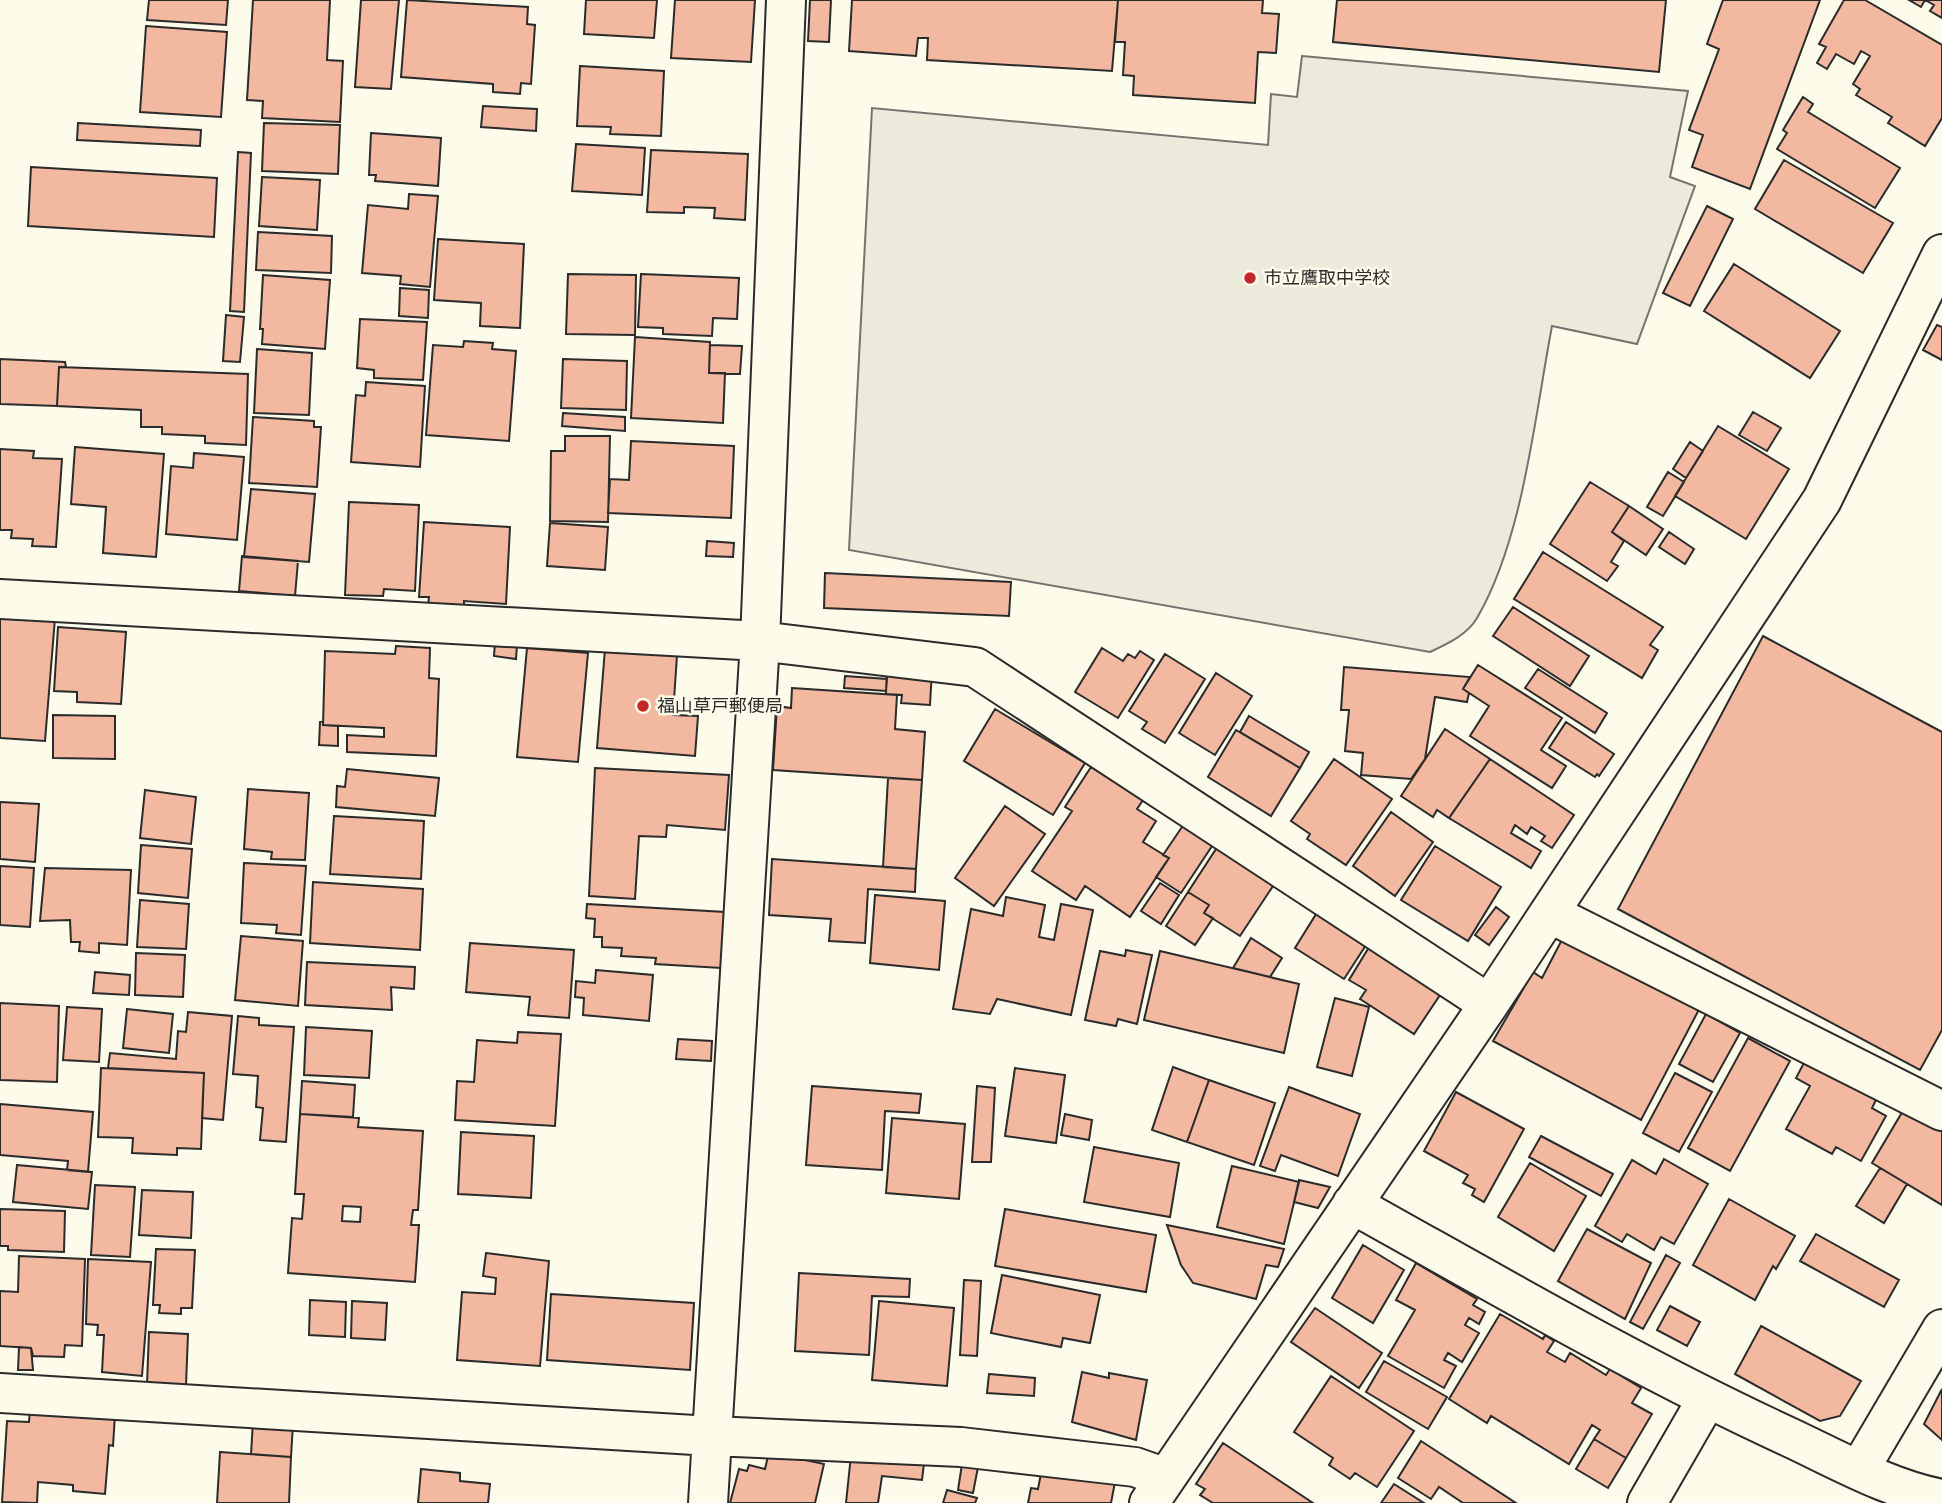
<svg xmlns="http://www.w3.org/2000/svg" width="1942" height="1503" viewBox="0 0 1942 1503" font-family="Poppins,'Noto Sans JP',sans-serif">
  <rect width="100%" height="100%" fill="#fdfbea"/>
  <path fill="#ecebdb" stroke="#74746e" stroke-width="2" d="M 1302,56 L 1688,91 L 1670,177 L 1695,186 L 1637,344 L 1552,326 C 1535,415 1523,540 1477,618 C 1467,635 1447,644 1430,652 L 849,550 L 872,108 L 1268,145 L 1271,94 L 1297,97 Z"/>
  <path fill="#f2b8a0" stroke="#2b2b2b" stroke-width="2" fill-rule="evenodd" d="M 149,0 L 228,0 L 226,25 L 147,20 Z
    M 253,0 L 330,0 L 327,60 L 343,61 L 340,122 L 262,118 L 263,101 L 247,100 Z
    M 361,0 L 399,0 L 391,89 L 355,87 Z
    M 407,0 L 528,7 L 527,24 L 535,25 L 531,84 L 521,83 L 520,94 L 493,92 L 493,84 L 401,77 Z
    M 586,0 L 657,0 L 654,38 L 584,34 Z
    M 675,0 L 755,0 L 751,62 L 671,58 Z
    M 810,0 L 831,0 L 829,42 L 808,41 Z
    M 852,0 L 1118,0 L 1112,71 L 927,60 L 928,38 L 918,38 L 916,56 L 849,51 Z
    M 1118,0 L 1263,0 L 1262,13 L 1279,14 L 1276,53 L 1258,52 L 1255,103 L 1133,95 L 1134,76 L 1123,75 L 1125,42 L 1115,42 Z
    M 1337,0 L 1666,0 L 1659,72 L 1333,42 Z
    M 1723,0 L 1820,0 L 1750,189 L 1692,167 L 1703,135 L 1689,130 L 1719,49 L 1707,44 Z
    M 1844,0 L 1865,0 L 1942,45 L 1942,118 L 1925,146 L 1888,123 L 1892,117 L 1856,95 L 1860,89 L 1853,84 L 1870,56 L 1861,51 L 1854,64 L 1836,54 L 1827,69 L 1817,63 L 1826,47 L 1819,44 Z
    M 1909,0 L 1942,0 L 1942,18 L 1930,11 L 1934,5 L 1925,0 L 1921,7 Z
    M 146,26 L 227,32 L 221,117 L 140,112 Z
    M 580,66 L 664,71 L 661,136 L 610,134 L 611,127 L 577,126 Z
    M 1803,97 L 1813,104 L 1808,112 L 1900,168 L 1875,208 L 1777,149 L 1787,133 L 1783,130 Z
    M 483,106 L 537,109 L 536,131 L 481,127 Z
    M 78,123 L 201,130 L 200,146 L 77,140 Z
    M 264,123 L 340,125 L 338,174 L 262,171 Z
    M 371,133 L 441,138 L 438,186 L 375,181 L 376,175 L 369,175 Z
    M 576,144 L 645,148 L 642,195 L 572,191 Z
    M 651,150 L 748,154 L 745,220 L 714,218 L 715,208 L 684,207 L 684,213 L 647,212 Z
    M 238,152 L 251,153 L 244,312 L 230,311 Z
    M 1784,160 L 1893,223 L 1863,273 L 1755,209 Z
    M 31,167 L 217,178 L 214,237 L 28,226 Z
    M 262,177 L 320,180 L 317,230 L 259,226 Z
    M 409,194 L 438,196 L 430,287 L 400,284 L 401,276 L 362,273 L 368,205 L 408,209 Z
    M 1707,206 L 1733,219 L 1690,306 L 1663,293 Z
    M 258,232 L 332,236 L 331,273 L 256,270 Z
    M 438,239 L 524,244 L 520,328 L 480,326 L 481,303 L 434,300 Z
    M 1734,264 L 1840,331 L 1810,378 L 1704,311 Z
    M 568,274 L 636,275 L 635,335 L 566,334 Z
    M 641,274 L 739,278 L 737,319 L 713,318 L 712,336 L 663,334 L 663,328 L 638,327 Z
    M 263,275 L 330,280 L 325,349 L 262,344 L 263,329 L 260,329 Z
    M 400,288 L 429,290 L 428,318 L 399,316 Z
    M 226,315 L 244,317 L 240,362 L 223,361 Z
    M 360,319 L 427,322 L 423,380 L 374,378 L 374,370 L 357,368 Z
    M 1937,325 L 1942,327 L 1942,360 L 1923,350 Z
    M 635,337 L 710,342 L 709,373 L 725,373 L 723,423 L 631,418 Z
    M 464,341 L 493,343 L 492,349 L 516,351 L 509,441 L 426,435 L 433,345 L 463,347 Z
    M 710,345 L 742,346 L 740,374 L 709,373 Z
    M 257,349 L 312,353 L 309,415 L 254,413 Z
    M 0,359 L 65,362 L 66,367 L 59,367 L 57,406 L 0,404 Z
    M 563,359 L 627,361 L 626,410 L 561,408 Z
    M 59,367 L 248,374 L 246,445 L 205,443 L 205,436 L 162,434 L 162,427 L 141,427 L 141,410 L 57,406 Z
    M 366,382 L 425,386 L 420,467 L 351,462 L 356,395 L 365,396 Z
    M 1753,412 L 1781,428 L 1767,451 L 1739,435 Z
    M 563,413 L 625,417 L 625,431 L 562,426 Z
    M 253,417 L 314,421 L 314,427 L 321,427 L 317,487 L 249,483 Z
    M 1718,426 L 1789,469 L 1746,539 L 1675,496 Z
    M 565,436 L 610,436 L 608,522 L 550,521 L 551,451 L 565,451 Z
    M 631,441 L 734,446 L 731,518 L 608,513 L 610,479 L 629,480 Z
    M 1690,442 L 1703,451 L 1686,478 L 1673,469 Z
    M 75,447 L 164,454 L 156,557 L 103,553 L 106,507 L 71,504 Z
    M 0,449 L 34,451 L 33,458 L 62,459 L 56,547 L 32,546 L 33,539 L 11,538 L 12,530 L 0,530 Z
    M 194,453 L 244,457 L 237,540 L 166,534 L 171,466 L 193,468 Z
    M 1668,472 L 1684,482 L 1663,516 L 1647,507 Z
    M 1590,482 L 1629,506 L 1612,532 L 1624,541 L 1611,562 L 1618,566 L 1607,581 L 1550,544 Z
    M 251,489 L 315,494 L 309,562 L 244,557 Z
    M 349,502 L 419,505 L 415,591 L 384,589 L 383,596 L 345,595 Z
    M 1629,506 L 1663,529 L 1646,555 L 1612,532 Z
    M 424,522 L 510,527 L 506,604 L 464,601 L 464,607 L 428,605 L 429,597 L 419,597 Z
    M 550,523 L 608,527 L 605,570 L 547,566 Z
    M 1669,532 L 1694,549 L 1685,564 L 1659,547 Z
    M 707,541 L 734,543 L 733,557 L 706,556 Z
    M 1543,552 L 1663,627 L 1650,645 L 1658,650 L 1642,678 L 1514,599 Z
    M 242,556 L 298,561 L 295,596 L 239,591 Z
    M 825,573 L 1011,582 L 1009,616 L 824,608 Z
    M 1513,607 L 1589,656 L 1570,686 L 1493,636 Z
    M 0,613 L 55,618 L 45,741 L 0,738 Z
    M 58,627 L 126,632 L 121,704 L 77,702 L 77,692 L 54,691 Z
    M 1763,636 L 1942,732 L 1942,1030 L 1920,1070 L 1618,909 Z
    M 495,642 L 517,645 L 516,659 L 494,656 Z
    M 396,646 L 430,648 L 429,678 L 439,679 L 436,756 L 347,752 L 347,735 L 384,737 L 384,728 L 323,725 L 325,651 L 395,654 Z
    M 527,648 L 588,653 L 578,762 L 517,757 Z
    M 1102,648 L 1123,661 L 1128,654 L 1135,658 L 1140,651 L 1154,660 L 1118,718 L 1075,692 Z
    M 605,649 L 677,655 L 673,715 L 698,716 L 695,756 L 597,748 Z
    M 1165,654 L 1205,679 L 1165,743 L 1142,729 L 1147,722 L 1129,711 Z
    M 1478,665 L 1562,718 L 1541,750 L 1566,766 L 1552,788 L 1470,736 L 1489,706 L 1463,689 Z
    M 887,666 L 932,670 L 930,705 L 901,703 L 902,695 L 886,694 Z
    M 1344,667 L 1470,677 L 1463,689 L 1469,693 L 1467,702 L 1435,697 L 1425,759 L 1411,779 L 1361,775 L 1363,753 L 1345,751 L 1349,710 L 1341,710 Z
    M 1538,669 L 1607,713 L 1595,733 L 1525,688 Z
    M 1216,673 L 1252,696 L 1215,755 L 1179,733 Z
    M 845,676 L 887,679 L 886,691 L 844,688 Z
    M 792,688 L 897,695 L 895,729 L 925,732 L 922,780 L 773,770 L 777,706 L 791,708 Z
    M 995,709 L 1085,763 L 1053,815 L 964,761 Z
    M 53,715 L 115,716 L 115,759 L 53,758 Z
    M 1249,716 L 1309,752 L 1300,768 L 1240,732 Z
    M 323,721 L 323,725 L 338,726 L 338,746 L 319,745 L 320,722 Z
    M 1566,722 L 1614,754 L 1599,776 L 1597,774 L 1595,777 L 1549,748 Z
    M 1445,729 L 1490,759 L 1449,818 L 1437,810 L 1433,817 L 1401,796 Z
    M 1236,730 L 1300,768 L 1271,816 L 1208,777 Z
    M 1334,759 L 1392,799 L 1346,865 L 1307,839 L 1310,834 L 1291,821 Z
    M 1490,759 L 1574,815 L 1552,848 L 1541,841 L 1545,836 L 1531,827 L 1527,834 L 1515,825 L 1511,833 L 1541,851 L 1531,868 L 1449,818 Z
    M 1091,767 L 1143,800 L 1137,809 L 1156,821 L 1143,842 L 1169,858 L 1130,917 L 1085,886 L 1076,900 L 1032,871 L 1072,811 L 1065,807 Z
    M 595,768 L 729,775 L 725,830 L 667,825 L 666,837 L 639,836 L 635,899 L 589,896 Z
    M 347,769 L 439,778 L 435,816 L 336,807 L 337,786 L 345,787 Z
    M 888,778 L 922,780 L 916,869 L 883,867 Z
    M 248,789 L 309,793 L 305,860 L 271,859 L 272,852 L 244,849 Z
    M 145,790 L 196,797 L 191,844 L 140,838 Z
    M 0,802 L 39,804 L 35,862 L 0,859 Z
    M 1005,806 L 1045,834 L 994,906 L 955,878 Z
    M 1391,812 L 1433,842 L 1395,896 L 1353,866 Z
    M 334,816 L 424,821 L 421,879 L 330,874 Z
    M 1184,824 L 1214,843 L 1181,893 L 1156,877 L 1169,858 L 1163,855 Z
    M 141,845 L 192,849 L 188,898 L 138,893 Z
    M 1218,846 L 1275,883 L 1240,936 L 1204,913 L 1209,905 L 1188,892 Z
    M 1435,846 L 1501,887 L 1468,941 L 1401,900 Z
    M 772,859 L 916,869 L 915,892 L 868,889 L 865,943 L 829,941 L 831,919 L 769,915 Z
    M 244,863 L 306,866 L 301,935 L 276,933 L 277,925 L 241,923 Z
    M 0,866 L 34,868 L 30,927 L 0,925 Z
    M 45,868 L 131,870 L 127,945 L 99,943 L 99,953 L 79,951 L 80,942 L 71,942 L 70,920 L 40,921 Z
    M 313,882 L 423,889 L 420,950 L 310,943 Z
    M 1160,883 L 1179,895 L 1161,924 L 1141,911 Z
    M 1188,892 L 1209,905 L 1204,913 L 1213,918 L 1195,945 L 1166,926 Z
    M 875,895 L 945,901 L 939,970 L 870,963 Z
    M 1006,897 L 1045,905 L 1039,937 L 1054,940 L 1061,904 L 1093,910 L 1071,1015 L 997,999 L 990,1014 L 953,1009 L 971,909 L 1003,916 Z
    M 140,900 L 189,904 L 186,949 L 137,947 Z
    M 587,904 L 725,912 L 721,968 L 655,964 L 656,958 L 621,956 L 622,948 L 602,947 L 602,937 L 594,937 L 595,919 L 586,918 Z
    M 1496,907 L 1509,917 L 1489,945 L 1475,935 Z
    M 1318,911 L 1368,942 L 1344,979 L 1295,948 Z
    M 1567,930 L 1704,1000 L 1641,1120 L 1493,1041 L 1533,972 L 1542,978 Z
    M 241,936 L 303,941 L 298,1006 L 235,1000 Z
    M 1251,938 L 1282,958 L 1270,977 L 1233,968 Z
    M 470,943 L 574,950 L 569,1018 L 528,1015 L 530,997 L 466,992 Z
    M 1371,944 L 1442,992 L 1414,1034 L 1360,999 L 1366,990 L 1349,980 Z
    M 1126,950 L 1152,955 L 1137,1024 L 1118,1019 L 1116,1026 L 1085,1020 L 1100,951 L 1125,956 Z
    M 1160,951 L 1299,984 L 1284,1053 L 1144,1020 Z
    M 136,953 L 185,955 L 183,997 L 135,995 Z
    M 307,962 L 415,967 L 414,989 L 391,987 L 392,1010 L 305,1005 Z
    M 596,970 L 653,975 L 649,1021 L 583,1015 L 584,998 L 575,997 L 576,981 L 595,983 Z
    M 95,972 L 130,975 L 129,995 L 93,993 Z
    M 1335,998 L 1369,1007 L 1352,1076 L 1317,1067 Z
    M 0,1003 L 59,1006 L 57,1082 L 0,1080 Z
    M 67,1007 L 102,1009 L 99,1062 L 63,1060 Z
    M 127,1009 L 173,1014 L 169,1053 L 123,1048 Z
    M 188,1012 L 232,1016 L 223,1120 L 202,1118 L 204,1073 L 108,1068 L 110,1053 L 176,1059 L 178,1031 L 186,1032 Z
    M 1706,1014 L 1740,1033 L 1713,1082 L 1679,1064 Z
    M 238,1016 L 259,1018 L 259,1025 L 294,1027 L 286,1142 L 260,1140 L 263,1108 L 256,1107 L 258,1076 L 233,1074 Z
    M 306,1027 L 372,1031 L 369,1078 L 304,1075 Z
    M 518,1032 L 561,1034 L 555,1126 L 455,1120 L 457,1081 L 474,1082 L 477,1040 L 517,1043 Z
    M 1748,1038 L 1790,1061 L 1730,1171 L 1688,1148 Z
    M 678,1039 L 712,1041 L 711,1061 L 676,1059 Z
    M 1808,1055 L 1879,1094 L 1872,1108 L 1886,1116 L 1861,1161 L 1836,1147 L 1832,1154 L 1786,1129 L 1810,1086 L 1796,1078 Z
    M 1173,1067 L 1209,1080 L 1187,1142 L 1152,1130 Z
    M 101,1068 L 204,1073 L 201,1149 L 177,1148 L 177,1155 L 132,1153 L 133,1138 L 98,1137 Z
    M 1015,1068 L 1065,1075 L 1056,1143 L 1005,1136 Z
    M 1675,1073 L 1712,1092 L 1679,1152 L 1643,1133 Z
    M 1209,1080 L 1275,1103 L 1254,1165 L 1187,1142 Z
    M 302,1081 L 355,1085 L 353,1117 L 300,1114 Z
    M 812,1086 L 921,1094 L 919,1113 L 885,1111 L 882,1170 L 806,1165 Z
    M 977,1086 L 995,1088 L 991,1162 L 972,1162 Z
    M 1289,1087 L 1360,1114 L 1338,1176 L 1281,1155 L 1275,1171 L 1260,1166 Z
    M 1456,1092 L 1524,1129 L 1484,1202 L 1472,1195 L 1475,1189 L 1463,1183 L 1468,1175 L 1424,1151 Z
    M 0,1104 L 93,1112 L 88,1172 L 67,1170 L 68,1161 L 0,1155 Z
    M 1907,1104 L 1942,1126 L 1942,1205 L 1872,1163 Z
    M 300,1114 L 359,1118 L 358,1127 L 423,1131 L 418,1210 L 413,1210 L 411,1225 L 419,1225 L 415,1282 L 288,1273 L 292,1218 L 302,1219 L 304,1194 L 295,1194 ZM 343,1206 L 361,1207 L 360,1222 L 342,1221 Z
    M 1065,1114 L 1092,1120 L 1089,1140 L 1061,1135 Z
    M 892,1118 L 965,1124 L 959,1199 L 886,1193 Z
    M 461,1132 L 534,1136 L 531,1198 L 458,1194 Z
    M 1541,1136 L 1613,1174 L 1601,1196 L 1529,1157 Z
    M 1094,1147 L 1179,1163 L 1170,1217 L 1084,1202 Z
    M 1664,1159 L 1708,1184 L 1674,1244 L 1661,1237 L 1654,1250 L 1627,1234 L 1622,1242 L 1595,1226 L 1632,1160 L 1656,1174 Z
    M 1530,1163 L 1586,1196 L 1554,1251 L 1498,1217 Z
    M 17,1165 L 92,1172 L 88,1209 L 13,1202 Z
    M 1232,1166 L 1299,1182 L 1284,1244 L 1217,1227 Z
    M 1880,1168 L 1907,1184 L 1884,1223 L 1856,1206 Z
    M 1299,1180 L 1330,1187 L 1318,1208 L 1294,1202 Z
    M 95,1185 L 135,1187 L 130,1257 L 91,1255 Z
    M 142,1190 L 193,1192 L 191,1238 L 139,1235 Z
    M 1729,1199 L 1795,1236 L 1776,1269 L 1773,1266 L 1755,1300 L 1693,1265 Z
    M 0,1209 L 65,1211 L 64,1252 L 8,1250 L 8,1246 L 0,1246 Z
    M 1005,1209 L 1156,1235 L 1146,1292 L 995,1266 Z
    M 1167,1225 L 1284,1249 L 1278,1267 L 1266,1265 L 1256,1299 L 1193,1283 L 1181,1265 Z
    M 1587,1229 L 1651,1263 L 1625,1319 L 1558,1281 Z
    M 1816,1234 L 1899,1280 L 1884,1307 L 1800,1261 Z
    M 1363,1245 L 1404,1270 L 1373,1323 L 1332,1298 Z
    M 156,1249 L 195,1250 L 192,1308 L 181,1308 L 181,1314 L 159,1313 L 160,1305 L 153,1305 Z
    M 486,1253 L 549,1261 L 540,1366 L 457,1360 L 462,1292 L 495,1294 L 496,1278 L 483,1276 Z
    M 1666,1255 L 1680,1263 L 1643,1329 L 1630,1322 Z
    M 19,1256 L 85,1259 L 82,1346 L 65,1345 L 64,1357 L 33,1356 L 31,1348 L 0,1346 L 0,1291 L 18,1292 Z
    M 88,1259 L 151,1262 L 142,1376 L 102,1372 L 104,1335 L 97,1335 L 98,1325 L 86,1324 Z
    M 1416,1263 L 1477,1299 L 1473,1305 L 1485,1312 L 1479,1324 L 1469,1318 L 1465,1325 L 1479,1333 L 1462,1362 L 1448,1353 L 1444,1360 L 1456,1366 L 1444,1388 L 1388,1356 L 1415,1310 L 1396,1300 Z
    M 799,1273 L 910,1279 L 909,1297 L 872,1296 L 869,1355 L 795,1351 Z
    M 1002,1275 L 1100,1295 L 1090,1343 L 1063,1338 L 1061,1347 L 991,1333 Z
    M 964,1280 L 981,1281 L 977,1356 L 960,1355 Z
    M 551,1294 L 694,1303 L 690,1370 L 547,1360 Z
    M 310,1300 L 346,1302 L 345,1337 L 309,1335 Z
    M 352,1301 L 387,1303 L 385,1340 L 351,1338 Z
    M 879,1301 L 954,1308 L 947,1386 L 872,1380 Z
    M 1670,1306 L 1700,1322 L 1687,1346 L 1657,1330 Z
    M 1315,1308 L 1382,1353 L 1359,1388 L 1291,1342 Z
    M 1500,1314 L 1543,1339 L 1545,1335 L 1554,1341 L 1547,1352 L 1565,1362 L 1570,1353 L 1606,1375 L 1610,1369 L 1641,1388 L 1632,1403 L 1652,1414 L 1626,1458 L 1594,1439 L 1600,1430 L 1592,1425 L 1569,1464 L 1491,1416 L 1487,1423 L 1449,1399 Z
    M 1761,1326 L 1861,1381 L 1840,1416 L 1820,1421 L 1735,1374 Z
    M 149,1332 L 188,1334 L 186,1385 L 147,1384 Z
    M 19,1347 L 31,1348 L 33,1370 L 18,1370 Z
    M 1384,1361 L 1447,1397 L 1428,1429 L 1366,1392 Z
    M 1082,1372 L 1109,1378 L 1109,1373 L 1147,1380 L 1136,1440 L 1072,1422 Z
    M 989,1374 L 1035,1378 L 1034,1396 L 987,1393 Z
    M 1331,1376 L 1414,1431 L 1377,1487 L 1355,1473 L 1350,1479 L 1329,1465 L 1333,1458 L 1294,1432 Z
    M 1942,1389 L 1942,1440 L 1924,1424 Z
    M 30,1409 L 115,1415 L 113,1446 L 109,1445 L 105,1494 L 73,1491 L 73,1485 L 38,1482 L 37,1503 L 2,1502 L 7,1421 L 29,1422 Z
    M 253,1421 L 293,1424 L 291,1457 L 251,1454 Z
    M 1594,1439 L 1626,1458 L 1608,1488 L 1576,1469 Z
    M 1421,1441 L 1516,1503 L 1463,1503 L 1439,1487 L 1431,1499 L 1398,1478 Z
    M 1223,1443 L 1313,1503 L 1213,1503 L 1200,1495 L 1205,1489 L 1196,1484 Z
    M 220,1452 L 291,1457 L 289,1503 L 217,1503 Z
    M 769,1452 L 824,1464 L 815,1503 L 730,1503 L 739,1469 L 747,1471 L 749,1465 L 765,1469 Z
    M 851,1455 L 924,1463 L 922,1480 L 882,1476 L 878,1503 L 846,1503 Z
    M 962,1464 L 978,1467 L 973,1493 L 958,1490 Z
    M 1042,1468 L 1115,1482 L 1111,1503 L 1028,1503 L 1031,1488 L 1038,1489 Z
    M 421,1469 L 460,1473 L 460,1481 L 490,1484 L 488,1503 L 418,1503 Z
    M 1394,1484 L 1424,1503 L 1381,1503 Z
    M 947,1490 L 977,1498 L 975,1503 L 943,1503 Z"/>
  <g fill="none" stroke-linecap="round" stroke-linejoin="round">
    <g stroke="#2b2b2b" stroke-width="42">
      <path id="minor" d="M 0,599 L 760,641 L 975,667 L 1489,1004
        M 1549,913 L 1942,1111
        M 1352,1204 C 1496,1284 1639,1368 1789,1437 C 1838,1460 1889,1489 1942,1499
        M 0,1393 L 711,1436 L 961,1447 L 1135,1467 L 1166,1478
        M 1859,1470 L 1942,1329
        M 708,1503 L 760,641 L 786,0
        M 1149,1503 L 1489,1004 L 1822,500 L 1942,254
        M 1647,1503 L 1707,1399"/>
    </g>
    <use href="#minor" stroke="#fdfbea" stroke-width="38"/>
  </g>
  <g fill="#c62828" stroke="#fdfbea" stroke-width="2.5">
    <circle cx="1250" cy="278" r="7"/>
    <circle cx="643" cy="706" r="7"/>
  </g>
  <g text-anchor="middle" stroke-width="5" stroke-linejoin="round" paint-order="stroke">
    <g font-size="18" fill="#2b2b2b" stroke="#fdfbea" text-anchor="start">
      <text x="1264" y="284">市立鷹取中学校</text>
      <text x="657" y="712">福山草戸郵便局</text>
    </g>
  </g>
</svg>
